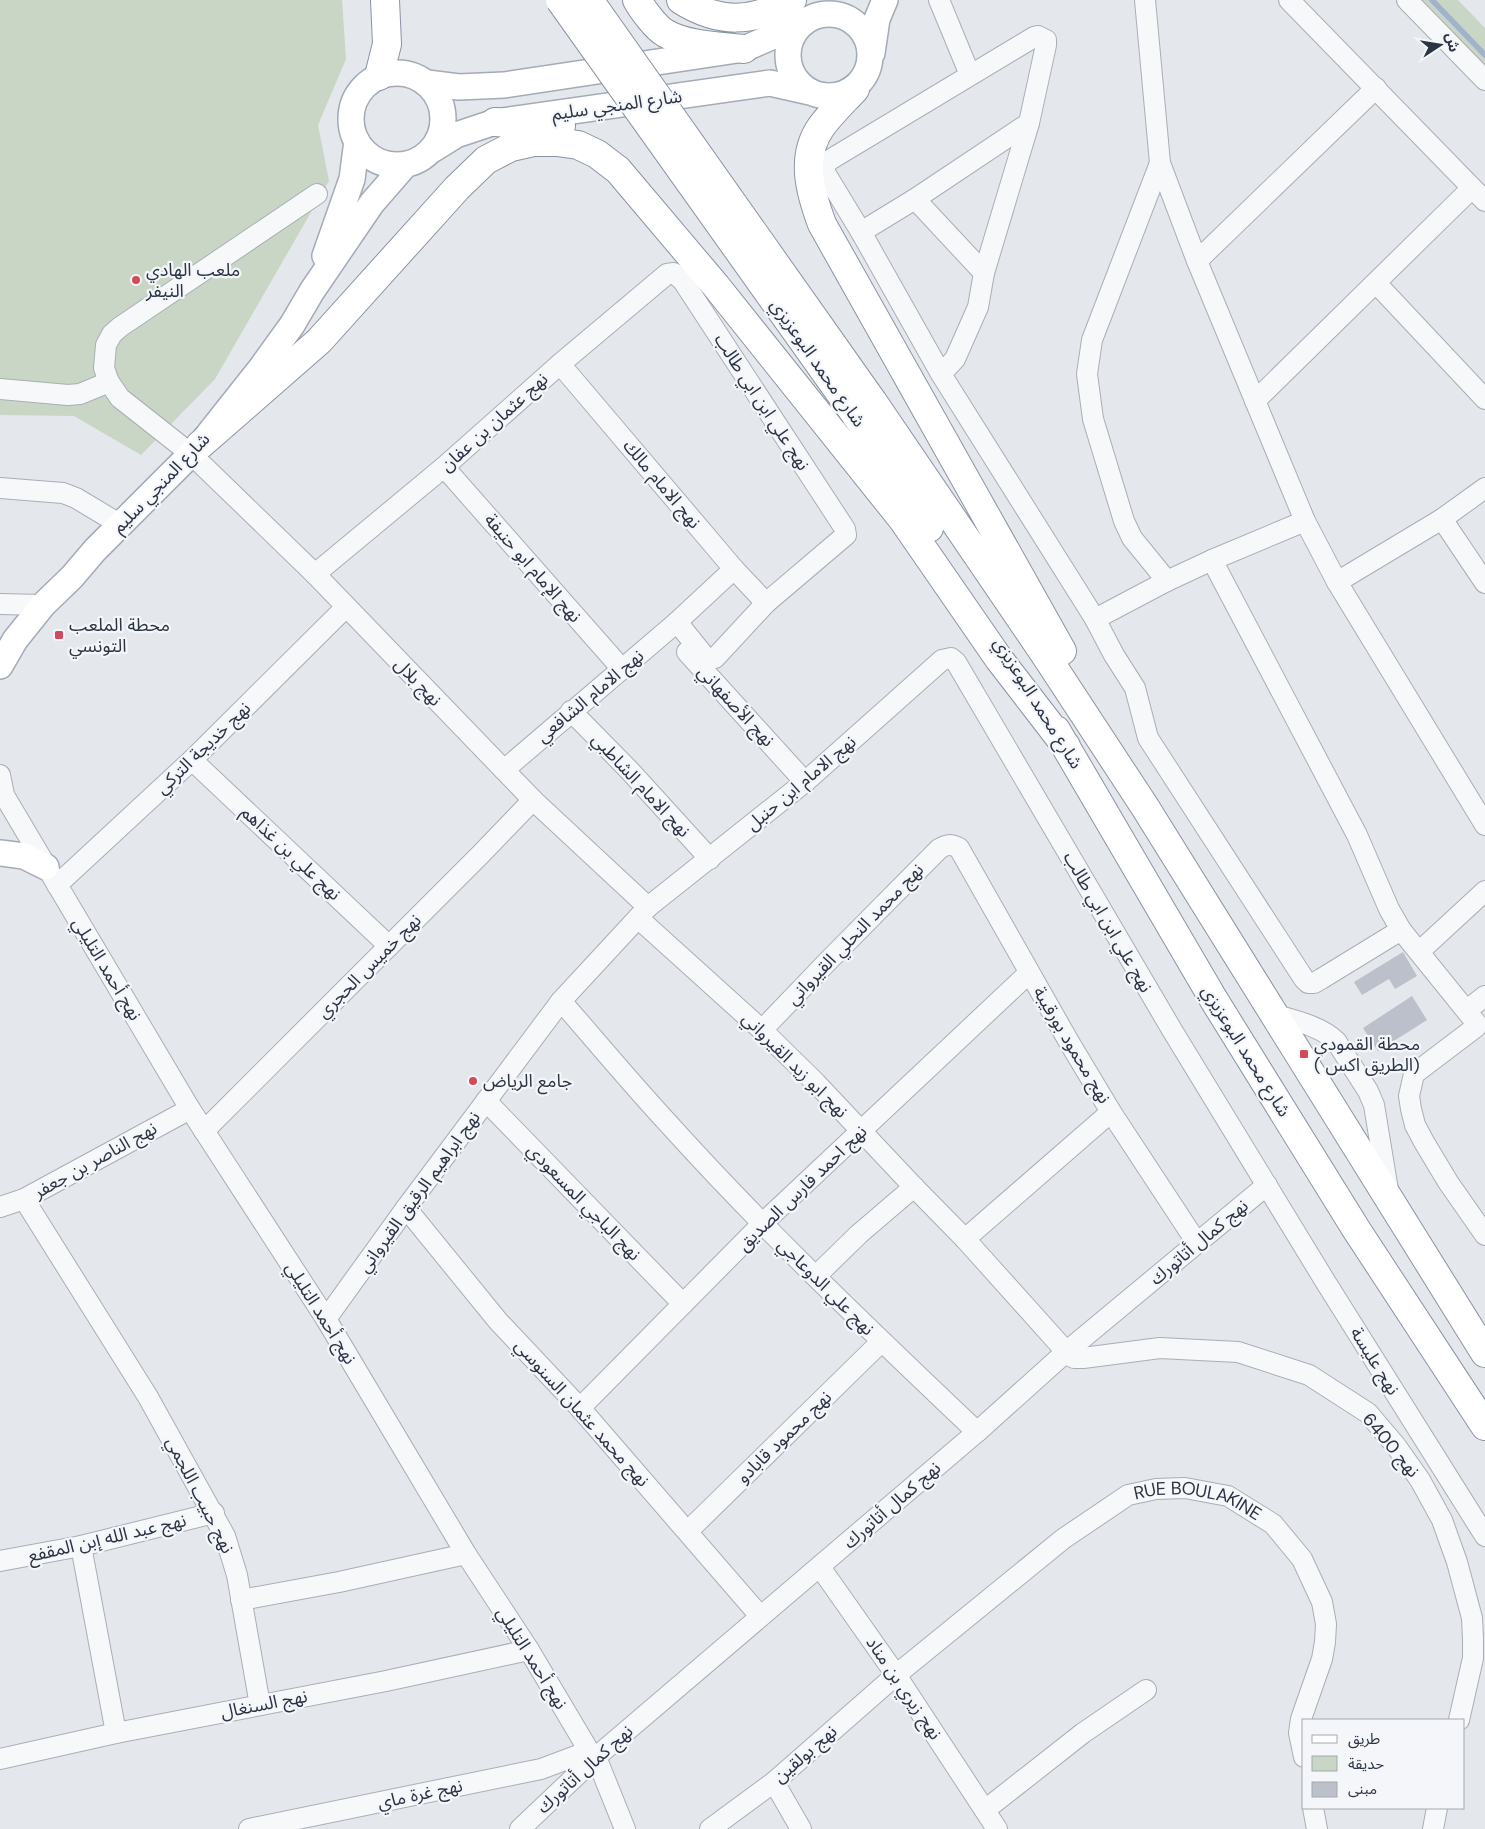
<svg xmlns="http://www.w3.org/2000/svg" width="1485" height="1829" viewBox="0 0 1485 1829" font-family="'DM Sans','Noto Sans Arabic',sans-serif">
  <rect width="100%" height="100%" fill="#e4e7ec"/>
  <path fill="#c9d6c5" d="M 0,0 L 342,0 L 346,59 L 318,125 L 329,181 L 215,379 L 141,455 L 74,416 L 0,415 Z
    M 1413,0 L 1458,0 L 1485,28 L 1485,73 Z"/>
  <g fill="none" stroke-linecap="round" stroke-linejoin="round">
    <path stroke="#9fb4cc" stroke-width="5.5" d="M 1432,0 L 1485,55"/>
  </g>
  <path fill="#bbc0ca" d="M 1403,952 L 1417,976 L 1395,989 L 1389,979 L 1362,995 L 1354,982 Z
    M 1412,996 L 1427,1020 L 1378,1051 L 1363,1028 Z"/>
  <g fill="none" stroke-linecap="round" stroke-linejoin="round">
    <g stroke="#a9aeb7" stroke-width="22">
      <g id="minor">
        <path d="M 939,0 L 970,75"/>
        <path d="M 1145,0 L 1160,163 L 1197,261 L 1305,521 L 1337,582 L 1485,825"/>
        <path d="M 1289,0 L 1485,201"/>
        <path d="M 1407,0 L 1485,80"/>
        <path d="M 1160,163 L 1092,340 L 1087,374 L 1093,419 L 1124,521 L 1132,538 L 1167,581"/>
        <path d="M 317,194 L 120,327 L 112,334 L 106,345 L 104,368 L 109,382 L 120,398 L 191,454 L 315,574 L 533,800 L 648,907"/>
        <path d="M 915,199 L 984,273"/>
        <path d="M 861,232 L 915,199 L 1029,123"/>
        <path d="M 1197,261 L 1376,88"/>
        <path d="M 1376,283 L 1485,399"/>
        <path d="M 560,364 L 734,569 L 766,603"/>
        <path d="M 941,374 L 955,359 L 978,307 L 984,273 L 1029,123 L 1046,45 L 1046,40 L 1038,36 L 1034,37 L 828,161 L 825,166 L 824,171 L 861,232 L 941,374 L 1095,619 L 1114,655 L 1135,688 L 1148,738 L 1304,979 L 1308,983 L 1314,983 L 1321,979 L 1401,930"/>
        <path d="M 0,389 L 68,395 L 80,394 L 109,382"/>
        <path d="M 1255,401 L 1472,188"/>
        <path d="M 444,467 L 622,669"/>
        <path d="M 0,488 L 63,493 L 76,498 L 121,525"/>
        <path d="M 1442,519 L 1485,583"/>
        <path d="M 1212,560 L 1357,835 L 1389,909 L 1401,930 L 1477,1024 L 1476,1027 L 1414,1074 L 1409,1096 L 1411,1109 L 1415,1125 L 1424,1142 L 1448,1182 L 1485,1235"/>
        <path d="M 315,574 L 444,467 L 560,364 L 667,274 L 674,273 L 683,281 L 845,529 L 846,535 L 766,603 L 715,658 L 710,659 L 706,658 L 677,622"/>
        <path d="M 1337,582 L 1442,519 L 1485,488"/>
        <path d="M 0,604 L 43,605"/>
        <path d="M 1095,619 L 1167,581 L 1212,560 L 1305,521"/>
        <path d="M 687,652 L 805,782"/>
        <path d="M 571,711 L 630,771 L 710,859"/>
        <path d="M 192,760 L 389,946"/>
        <path d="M 504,770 L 677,622 L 734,569"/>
        <path d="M 0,775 L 4,795 L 190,1109 L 326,1319 L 466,1554 L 529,1650 L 589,1751 L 596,1757 L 625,1829"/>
        <path d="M 57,885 L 192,760 L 346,607"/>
        <path d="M 638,918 L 762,1030 L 816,1083 L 914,1187 L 965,1239 L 1070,1356 L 1074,1358 L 1083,1358 L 1160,1348 L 1238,1352 L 1309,1375 L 1368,1413 L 1396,1446 L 1420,1480 L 1442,1520 L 1457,1562 L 1472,1618 L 1473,1639 L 1473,1658 L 1459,1720"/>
        <path d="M 1420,951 L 1485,891"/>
        <path d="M 561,1001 C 596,1041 630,1082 666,1121 C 764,1230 871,1331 977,1432"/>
        <path d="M 1467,1010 L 1485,996"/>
        <path d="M 1276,1015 C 1296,1021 1320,1026 1336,1041 L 1368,1091 L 1374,1105 L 1388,1190"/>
        <path d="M 762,1030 L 830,959 L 939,849 C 947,844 951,844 959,848 L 1069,1042 L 1111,1112 L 1197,1243"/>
        <path d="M 486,1101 L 683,1304"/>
        <path d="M 204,1131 L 480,855 L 533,800"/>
        <path d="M 24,1199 L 148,1397 L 225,1536 L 237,1575 L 260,1705"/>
        <path d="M 0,1207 L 24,1199 L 190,1109"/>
        <path d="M 406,1208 L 498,1321 L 580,1408 L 760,1616"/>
        <path d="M 965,1239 L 1111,1112"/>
        <path d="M 816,1276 L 859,1234 L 914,1187"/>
        <path d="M 326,1319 L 406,1208 L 561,1001 L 648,907 L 805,782 L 942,660 L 951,658 L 956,662 L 1172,1030 L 1325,1281 L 1485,1536"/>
        <path d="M 580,1408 L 763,1223 L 1029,973"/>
        <path d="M 688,1531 L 881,1342"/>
        <path d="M 81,1546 L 116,1733"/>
        <path d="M 0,1561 L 81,1546 L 214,1513"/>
        <path d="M 820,1567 L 896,1675 L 997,1829"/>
        <path d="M 241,1600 L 339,1582 L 466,1554"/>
        <path d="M 0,1759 L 116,1733 L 386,1681 L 529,1650"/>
        <path d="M 774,1782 L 801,1829"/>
        <path d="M 1313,1808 L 1317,1829"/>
        <path d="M 985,1810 L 1083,1733 L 1146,1690"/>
        <path d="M 249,1829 L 541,1769 L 589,1751"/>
        <path d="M 520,1829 L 596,1757 L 977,1432 L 1066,1352 L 1267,1185"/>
        <path id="s1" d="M 710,1829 L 774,1782 L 896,1675 L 1063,1539 L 1128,1495 L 1156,1489 L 1185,1488 L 1228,1496 L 1273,1524 L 1302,1559 L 1322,1602 L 1326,1624 L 1325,1642 L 1322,1659 L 1301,1719 L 1299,1733 L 1304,1757"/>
        <path d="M 1433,1829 L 1437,1808"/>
      </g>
    </g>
    <g stroke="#a3abb8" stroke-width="28">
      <path id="major" d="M788 55a41 41 0 1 1 82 0a41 41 0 1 1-82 0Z
        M 872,53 L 877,19 L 885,0
        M351 119a46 46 0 1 1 92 0a46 46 0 1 1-92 0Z
        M 427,83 L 459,87 L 504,85 L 744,49 L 803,23
        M 430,151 L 456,135 L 495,122 L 770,83 L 810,92
        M 325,256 L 352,179 L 357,141
        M 0,666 L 15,640 L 43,605 L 72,577 L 95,550 L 200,445 L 261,368 L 292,325 L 312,291 L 372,203 L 406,164
        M 0,853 L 24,856 L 46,867"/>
    </g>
    <g stroke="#8b94a3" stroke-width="30">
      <path id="highway" d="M 637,0 C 642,9 656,28 665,33 C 687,46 719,46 744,49
        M 681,0 C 719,24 753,23 792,0
        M 379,76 L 387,44 L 385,0
        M 855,89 C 844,101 831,113 821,127 C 800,157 810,192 822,224 L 1062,651
        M 495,122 L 561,126
        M 873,402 L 1046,656 L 1145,807 L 1485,1353
        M 855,414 L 883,453 L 929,528
        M 200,445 L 319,341 L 457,188 L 486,160 L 511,147 L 533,142 L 557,142 L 578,145 L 597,154 L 618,170 L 716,286 L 903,520 L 999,659 L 1066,746
        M 1056,730 L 1214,1000 L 1356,1229 L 1485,1426"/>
    </g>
    <use href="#minor" stroke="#f7f8fa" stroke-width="20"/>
    <use href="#major" stroke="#fff" stroke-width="25"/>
    <use href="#highway" stroke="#fff" stroke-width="28"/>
    <g stroke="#8b94a3" stroke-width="30" stroke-linecap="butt">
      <path id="highway-bridge" d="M 560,0 L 855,414
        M 589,0 L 873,402"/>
    </g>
    <use href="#highway-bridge" stroke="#fff" stroke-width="28"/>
  </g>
  <g fill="#d1495b" stroke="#f4f6f9" stroke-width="2">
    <circle cx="136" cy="280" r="5"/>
    <rect x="54" y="630" width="10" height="10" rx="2.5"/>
    <rect x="1299" y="1049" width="10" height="10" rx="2.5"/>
    <circle cx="473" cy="1081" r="5"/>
  </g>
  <g text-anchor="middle" stroke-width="4.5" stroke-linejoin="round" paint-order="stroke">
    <g font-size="18" fill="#2b3445" stroke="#f4f6f9">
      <text transform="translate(617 105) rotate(-8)" y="6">شارع المنجي سليم</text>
      <text transform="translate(818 363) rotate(55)" y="6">شارع محمد البوعزيزي</text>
      <text transform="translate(762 402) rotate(57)" y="6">نهج علي ابن ابي طالب</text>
      <text transform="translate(494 422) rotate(-42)" y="6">نهج عثمان بن عفان</text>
      <text transform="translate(161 483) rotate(-46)" y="6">شارع المنجي سليم</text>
      <text transform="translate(662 484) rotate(50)" y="6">نهج الامام مالك</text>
      <text transform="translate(533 568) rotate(49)" y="6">نهج الإمام ابو حنيفة</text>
      <text transform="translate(418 682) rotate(46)" y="6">نهج بلال</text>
      <text transform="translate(590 696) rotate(-40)" y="6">نهج الامام الشافعي</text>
      <text transform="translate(1038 703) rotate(58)" y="6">شارع محمد البوعزيزي</text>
      <text transform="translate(736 706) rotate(47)" y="6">نهج الأصفهاني</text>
      <text transform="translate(203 748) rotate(-44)" y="6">نهج خديجة التركي</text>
      <text transform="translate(801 783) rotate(-40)" y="6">نهج الامام ابن حنبل</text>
      <text transform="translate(641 785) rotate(47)" y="6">نهج الامام الشاطبي</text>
      <text transform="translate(291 853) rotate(43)" y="6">نهج علي بن غذاهم</text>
      <text transform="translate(1108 922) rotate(60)" y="6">نهج علي ابن ابي طالب</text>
      <text transform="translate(855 934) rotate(-46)" y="6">نهج محمد النحلي القيرواني</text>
      <text transform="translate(369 966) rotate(-45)" y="6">نهج خميس الحجري</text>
      <text transform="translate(107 969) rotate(59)" y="6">نهج أحمد التليلي</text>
      <text transform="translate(1072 1045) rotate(59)" y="6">نهج محمود بورقيبة</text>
      <text transform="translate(1246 1051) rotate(58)" y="6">شارع محمد البوعزيزي</text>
      <text transform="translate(795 1065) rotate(45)" y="6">نهج ابو زيد القيرواني</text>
      <text transform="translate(95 1160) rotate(-29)" y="6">نهج الناصر بن جعفر</text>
      <text transform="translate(802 1188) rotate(-44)" y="6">نهج احمد فارس الصديق</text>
      <text transform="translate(419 1192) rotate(-54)" y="6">نهج ابراهيم الرقيق القيرواني</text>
      <text transform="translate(584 1202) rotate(46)" y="6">نهج الباجي المسعودي</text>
      <text transform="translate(1199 1242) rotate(-40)" y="6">نهج كمال أتاتورك</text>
      <text transform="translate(826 1287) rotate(45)" y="6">نهج علي الدوعاجي</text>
      <text transform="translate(321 1313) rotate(58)" y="6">نهج أحمد التليلي</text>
      <text transform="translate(1375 1361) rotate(58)" y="6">نهج عليسة</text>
      <text transform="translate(582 1413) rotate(48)" y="6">نهج محمد عثمان السنوسي</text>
      <text transform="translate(784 1437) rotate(-44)" y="6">نهج محمود قابادو</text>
      <text transform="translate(1391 1445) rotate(50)" y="6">نهج 6400</text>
      <text transform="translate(200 1495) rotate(63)" y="6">نهج حبيب اللجمي</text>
      <text transform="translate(892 1505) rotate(-41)" y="6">نهج كمال أتاتورك</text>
      <text dy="6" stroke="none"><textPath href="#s1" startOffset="608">RUE BOULAKINE</textPath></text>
      <text transform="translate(107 1538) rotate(-13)" y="6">نهج عبد الله إبن المقفع</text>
      <text transform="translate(532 1658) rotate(58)" y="6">نهج أحمد التليلي</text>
      <text transform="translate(904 1688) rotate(56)" y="6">نهج زيري بن مناد</text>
      <text transform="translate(264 1704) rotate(-11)" y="6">نهج السنغال</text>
      <text transform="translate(805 1754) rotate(-41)" y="6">نهج بولقين</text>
      <text transform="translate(585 1769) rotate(-42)" y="6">نهج كمال أتاتورك</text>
      <text transform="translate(420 1794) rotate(-12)" y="6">نهج غرة ماي</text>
    </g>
    <g font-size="18" fill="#2b3445" stroke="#f4f6f9" text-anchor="start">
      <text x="146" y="276">ملعب الهادي<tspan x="146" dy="21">النيفر</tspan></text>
      <text x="69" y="631">محطة الملعب<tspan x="69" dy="21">التونسي</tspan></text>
      <text x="1314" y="1050">محطة القمودي<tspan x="1314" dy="21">( الطريق اكس)</tspan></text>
      <text x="483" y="1087">جامع الرياض</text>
    </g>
  </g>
  <rect x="1302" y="1719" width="162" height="90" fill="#f4f6f9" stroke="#a4a8b1"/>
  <rect x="1312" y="1735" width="25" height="8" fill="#ffffff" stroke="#a4a8b1"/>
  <text x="1348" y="1744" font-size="15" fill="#2b3445">طريق</text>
  <rect x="1312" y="1756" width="25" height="15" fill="#c9d6c5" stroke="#a4a8b1"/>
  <text x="1348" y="1769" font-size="15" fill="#2b3445">حديقة</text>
  <rect x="1312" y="1782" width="25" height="15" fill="#bbc0ca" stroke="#a4a8b1"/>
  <text x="1348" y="1794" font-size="15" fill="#2b3445">مبنى</text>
  <g transform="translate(1440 45) rotate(78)" stroke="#f4f6f9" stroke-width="4" paint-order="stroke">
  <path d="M0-4L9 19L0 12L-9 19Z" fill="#2b3445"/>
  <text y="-8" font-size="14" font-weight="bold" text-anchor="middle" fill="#2b3445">ش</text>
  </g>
</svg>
